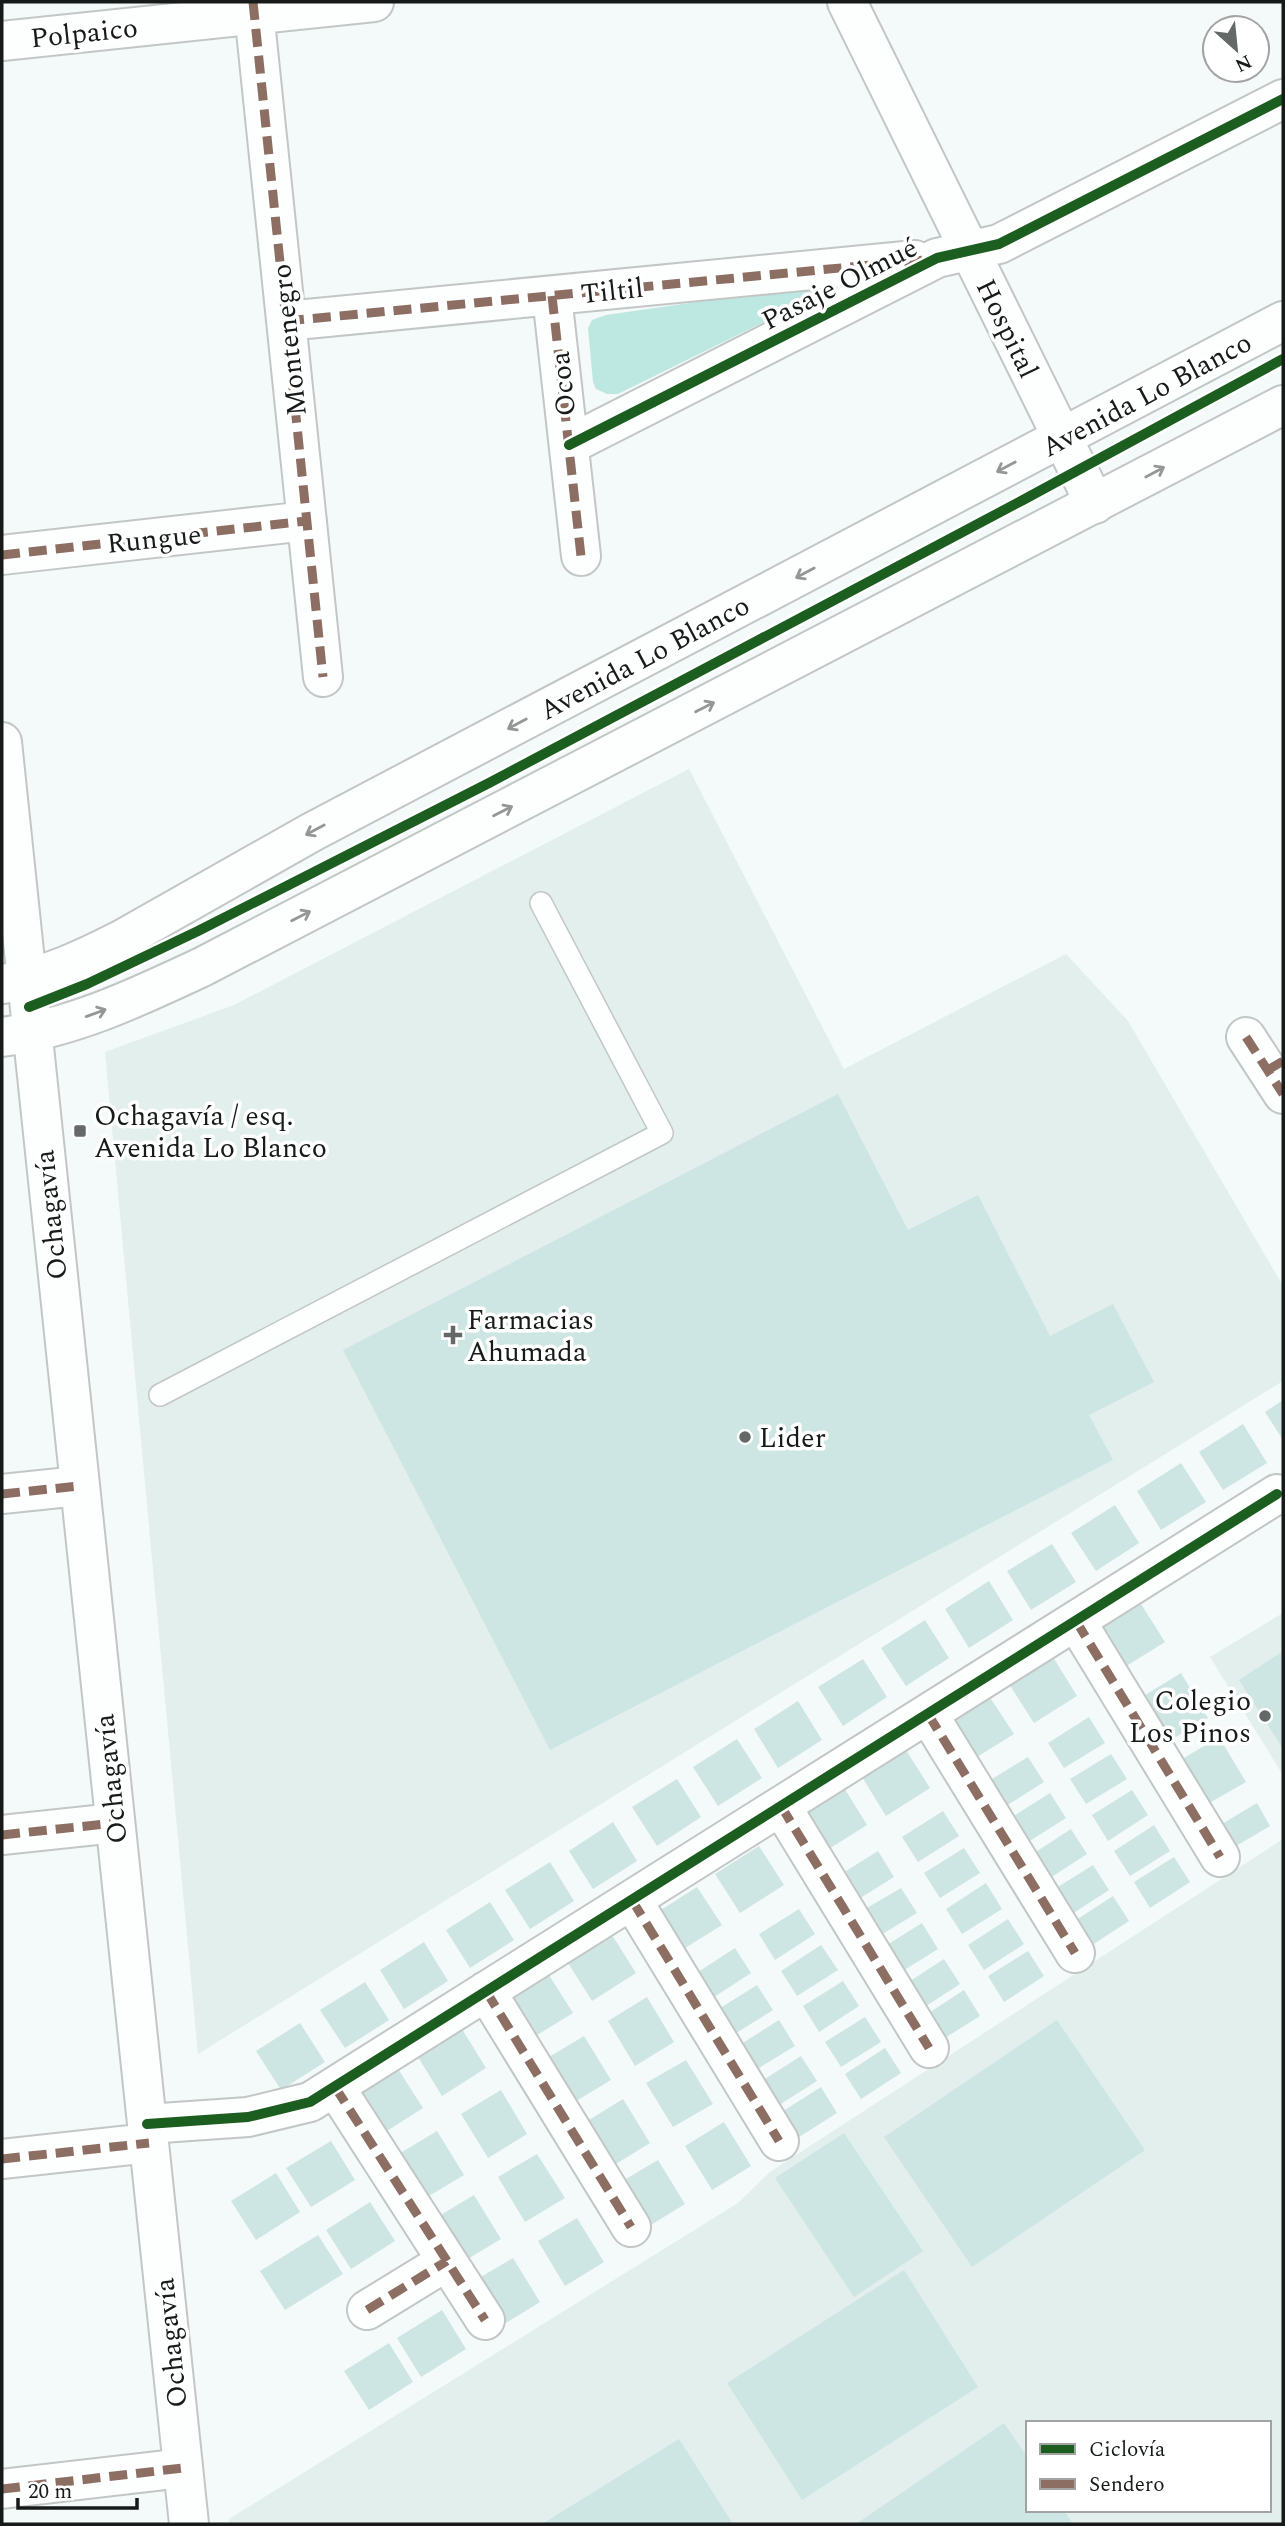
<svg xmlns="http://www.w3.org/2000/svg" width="1285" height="2526" viewBox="0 0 1285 2526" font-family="Spectral,serif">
  <rect width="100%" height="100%" fill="#f4f9f9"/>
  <path fill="#e2efed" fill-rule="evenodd" d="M 689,769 L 844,1069 L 1066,954 L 1128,1021 L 1283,1286 L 1283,1381 L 198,2054 L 105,1052 L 234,1005 Z
    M 1283,1613 L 1283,1775 L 1210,1657 Z
    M 1283,1839 L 1283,2524 L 229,2524 L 229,2519 L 738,2203 L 770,2172 ZM 1028,2423 L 1269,2423 L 1269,2510 L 1028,2510 Z"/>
  <path fill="#bde7e1" d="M 815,285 L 823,293 L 618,394 L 607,394 L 596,389 L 593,382 L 588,328 L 592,320 L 606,315 Z"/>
  <path fill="#cee6e3" d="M 838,1094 L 908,1230 L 978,1195 L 1050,1336 L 1113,1304 L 1154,1382 L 1089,1415 L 1113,1460 L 550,1750 L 343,1350 Z
    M 1283,1400 L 1283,1440 L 1265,1412 Z
    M 1243,1424 L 1267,1463 L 1223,1490 L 1199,1452 Z
    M 1181,1463 L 1206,1502 L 1161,1530 L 1137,1491 Z
    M 1115,1505 L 1139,1543 L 1096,1571 L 1071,1533 Z
    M 1052,1544 L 1076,1582 L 1031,1610 L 1007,1571 Z
    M 989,1581 L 1013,1620 L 969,1648 L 945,1609 Z
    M 1141,1604 L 1165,1642 L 1120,1670 L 1096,1632 Z
    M 925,1620 L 949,1658 L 906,1686 L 881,1648 Z
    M 1283,1651 L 1283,1749 L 1239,1680 Z
    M 1053,1657 L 1077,1696 L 1034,1723 L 1009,1684 Z
    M 863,1659 L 887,1697 L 843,1726 L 818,1687 Z
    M 1181,1673 L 1208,1718 L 1169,1741 L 1142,1697 Z
    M 989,1696 L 1014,1734 L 969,1762 L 945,1724 Z
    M 798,1701 L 822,1740 L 778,1768 L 754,1729 Z
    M 1089,1717 L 1105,1743 L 1064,1768 L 1048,1743 Z
    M 1219,1737 L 1246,1782 L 1206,1805 L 1179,1761 Z
    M 737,1739 L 762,1778 L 718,1806 L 693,1767 Z
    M 906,1750 L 930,1788 L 886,1816 L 862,1777 Z
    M 1111,1754 L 1127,1779 L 1086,1804 L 1070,1779 Z
    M 1028,1757 L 1044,1782 L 1003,1808 L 987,1782 Z
    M 677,1779 L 701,1817 L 657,1846 L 632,1807 Z
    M 843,1786 L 867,1825 L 824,1852 L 799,1814 Z
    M 1132,1790 L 1148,1815 L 1108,1841 L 1092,1815 Z
    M 1050,1793 L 1066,1818 L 1025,1844 L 1009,1819 Z
    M 1257,1803 L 1270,1826 L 1231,1849 L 1217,1827 Z
    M 943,1811 L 959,1836 L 918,1862 L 902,1837 Z
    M 613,1822 L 637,1861 L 593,1889 L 569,1851 Z
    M 1154,1825 L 1170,1851 L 1130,1876 L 1114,1851 Z
    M 1071,1829 L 1087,1854 L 1047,1880 L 1031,1855 Z
    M 759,1846 L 784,1885 L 740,1913 L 715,1874 Z
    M 964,1848 L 980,1873 L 940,1898 L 924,1873 Z
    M 878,1851 L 894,1877 L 854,1902 L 838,1876 Z
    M 1174,1857 L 1190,1882 L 1150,1908 L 1134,1882 Z
    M 550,1862 L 574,1901 L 530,1929 L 505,1890 Z
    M 1093,1865 L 1109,1890 L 1069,1916 L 1053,1890 Z
    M 986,1883 L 1002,1909 L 962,1934 L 946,1909 Z
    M 697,1887 L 722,1925 L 677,1953 L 653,1915 Z
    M 901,1888 L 917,1913 L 876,1938 L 860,1912 Z
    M 1113,1896 L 1129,1921 L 1089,1947 L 1073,1922 Z
    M 490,1902 L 514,1940 L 470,1968 L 446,1930 Z
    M 799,1909 L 815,1934 L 775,1960 L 759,1934 Z
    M 1008,1919 L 1024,1944 L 984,1970 L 968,1945 Z
    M 922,1923 L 938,1949 L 898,1974 L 882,1948 Z
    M 612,1935 L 636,1973 L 592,2001 L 568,1963 Z
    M 424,1942 L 448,1981 L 404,2009 L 380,1970 Z
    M 821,1945 L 838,1970 L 797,1996 L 781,1971 Z
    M 735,1948 L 751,1973 L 711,1999 L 695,1974 Z
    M 1028,1951 L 1044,1976 L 1004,2002 L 988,1976 Z
    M 944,1959 L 960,1984 L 920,2010 L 904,1985 Z
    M 549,1975 L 573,2013 L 529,2040 L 505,2002 Z
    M 843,1981 L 859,2006 L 819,2032 L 803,2006 Z
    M 365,1982 L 389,2020 L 345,2048 L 320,2010 Z
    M 757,1985 L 773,2010 L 733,2035 L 717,2010 Z
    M 964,1990 L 980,2016 L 940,2041 L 924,2016 Z
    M 647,1997 L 674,2042 L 635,2066 L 608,2021 Z
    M 865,2017 L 881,2042 L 841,2067 L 825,2042 Z
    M 779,2020 L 795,2046 L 754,2071 L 738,2046 Z
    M 1057,2020 L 1145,2150 L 972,2267 L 884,2137 Z
    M 300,2023 L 325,2062 L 281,2090 L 256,2051 Z
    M 462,2029 L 486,2068 L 442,2096 L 418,2057 Z
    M 584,2036 L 611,2080 L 571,2104 L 544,2060 Z
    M 885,2048 L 901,2073 L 861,2099 L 845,2074 Z
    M 801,2056 L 817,2081 L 776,2107 L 760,2082 Z
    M 686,2060 L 713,2104 L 673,2127 L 646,2083 Z
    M 398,2069 L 423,2108 L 379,2136 L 354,2097 Z
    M 821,2087 L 837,2113 L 796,2139 L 780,2113 Z
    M 501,2090 L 527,2134 L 488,2158 L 461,2114 Z
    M 623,2099 L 650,2143 L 611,2167 L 584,2123 Z
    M 724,2122 L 751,2166 L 712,2190 L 685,2146 Z
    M 437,2131 L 464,2175 L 424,2199 L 397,2155 Z
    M 844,2133 L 923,2251 L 854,2297 L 775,2178 Z
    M 331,2141 L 355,2180 L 311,2207 L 286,2168 Z
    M 537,2154 L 565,2198 L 525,2222 L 498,2177 Z
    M 658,2160 L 685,2204 L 646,2228 L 619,2183 Z
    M 276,2173 L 300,2212 L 256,2240 L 231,2201 Z
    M 474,2195 L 501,2239 L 461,2263 L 434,2219 Z
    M 370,2202 L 395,2241 L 351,2269 L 326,2230 Z
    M 577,2218 L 604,2262 L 565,2286 L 538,2241 Z
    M 318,2235 L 343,2274 L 285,2310 L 260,2271 Z
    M 513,2258 L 540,2302 L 501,2326 L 474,2281 Z
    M 904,2270 L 978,2387 L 802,2500 L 727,2383 Z
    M 442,2310 L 466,2349 L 421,2377 L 397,2338 Z
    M 389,2343 L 413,2382 L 369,2410 L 344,2371 Z
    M 1004,2423 L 1028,2458 L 1028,2510 L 1064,2510 L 1073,2524 L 856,2524 Z
    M 679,2439 L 733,2524 L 542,2524 Z"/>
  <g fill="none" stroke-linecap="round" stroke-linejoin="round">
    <g stroke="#c2c7c6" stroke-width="24">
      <path id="service" d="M 160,1395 L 662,1133 L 541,903"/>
    </g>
    <g stroke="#c2c7c6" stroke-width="42">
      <path id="minor" d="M 253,2 L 323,677
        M 847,2 L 1095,504
        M 2,41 L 374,2
        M 552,296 L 581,556
        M 286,321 L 915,260
        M 569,445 L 937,258 L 999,244 L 1283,99
        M 2,555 L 307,521
        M 1246,1037 L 1283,1094
        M 2,1494 L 79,1486
        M 1076,1621 L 1220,1857
        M 928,1714 L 1075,1953
        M 781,1806 L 929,2048
        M 2,1835 L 115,1823
        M 632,1900 L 779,2141
        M 486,1991 L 631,2227
        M 335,2087 L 485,2320
        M 147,2124 L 248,2117 L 310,2102 L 1277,1494
        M 2,2159 L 149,2143
        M 367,2310 L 447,2261
        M 2,2489 L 183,2468"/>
    </g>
    <g stroke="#c2c7c6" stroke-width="42">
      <path id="secondary" d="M 2,742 L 189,2524
        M 3,984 C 45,977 84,959 121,940 L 312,832 L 1283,321
        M 2,1037 C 73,1028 138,997 202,967 L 1283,405"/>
    </g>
    <use href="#service" stroke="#fdfefe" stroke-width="21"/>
    <use href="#minor" stroke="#fdfefe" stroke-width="38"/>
    <use href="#secondary" stroke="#fdfefe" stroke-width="38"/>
    <path stroke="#8d6e63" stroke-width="9" stroke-dasharray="18 9" stroke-linecap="butt" d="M 253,2 L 323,677
      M 552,296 L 581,556
      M 286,321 L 924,260
      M 2,555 L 307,521
      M 1246,1037 L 1283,1094
      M 1268,1070 L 1283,1061
      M 2,1494 L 79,1486
      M 1076,1621 L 1220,1857
      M 928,1714 L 1075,1953
      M 781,1806 L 929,2048
      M 2,1835 L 115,1823
      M 632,1900 L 779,2141
      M 486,1991 L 631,2227
      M 335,2087 L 485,2320
      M 2,2159 L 149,2143
      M 367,2310 L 447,2261
      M 2,2489 L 183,2468"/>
    <g stroke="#fff" stroke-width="15">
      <path id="cycleway" d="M 569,445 L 937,258 L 999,244 L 1283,99
        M 29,1007 L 87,984 L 198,931 L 489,783 L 1023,500 L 1283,359
        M 147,2124 L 248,2117 L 310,2102 L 1277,1494"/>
    </g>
    <use href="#cycleway" stroke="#1b5e20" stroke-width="10"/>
  </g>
  <defs><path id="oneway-shaft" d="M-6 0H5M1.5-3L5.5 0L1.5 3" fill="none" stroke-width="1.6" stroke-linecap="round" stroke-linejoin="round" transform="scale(1.75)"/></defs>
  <g stroke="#959797">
    <use href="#oneway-shaft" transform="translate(1006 467) rotate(152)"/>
    <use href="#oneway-shaft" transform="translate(1155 472) rotate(-28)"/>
    <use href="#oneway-shaft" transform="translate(805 573) rotate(152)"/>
    <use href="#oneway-shaft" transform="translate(705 707) rotate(-27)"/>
    <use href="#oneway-shaft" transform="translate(517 724) rotate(152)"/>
    <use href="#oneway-shaft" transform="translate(503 811) rotate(-27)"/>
    <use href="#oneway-shaft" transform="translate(315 830) rotate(152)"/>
    <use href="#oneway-shaft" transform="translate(301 916) rotate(-27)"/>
    <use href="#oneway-shaft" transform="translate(96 1013) rotate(-20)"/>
  </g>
  <g fill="#646867" stroke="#fff" stroke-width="2.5">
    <rect x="73" y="1124" width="14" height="14" rx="3.5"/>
    <path d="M449.5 1324.5h7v7h7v7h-7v7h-7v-7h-7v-7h7z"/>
    <circle cx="745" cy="1437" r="7"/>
    <circle cx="1265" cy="1716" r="7"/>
  </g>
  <g text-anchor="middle" stroke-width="7" stroke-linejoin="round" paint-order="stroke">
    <g font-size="28" fill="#161a19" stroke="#fff">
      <text transform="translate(84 32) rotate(-6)" y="10">Polpaico</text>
      <text transform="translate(839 283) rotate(-27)" y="10">Pasaje Olmué</text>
      <text transform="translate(612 290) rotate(-6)" y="10">Tiltil</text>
      <text transform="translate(1008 328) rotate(64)" y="10">Hospital</text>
      <text transform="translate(288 340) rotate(-96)" y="10">Montenegro</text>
      <text transform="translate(562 384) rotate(-96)" y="10">Ocoa</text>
      <text transform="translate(1146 394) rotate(-28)" y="10">Avenida Lo Blanco</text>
      <text transform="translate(154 538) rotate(-6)" y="10">Rungue</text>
      <text transform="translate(644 657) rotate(-28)" y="10">Avenida Lo Blanco</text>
      <text transform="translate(50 1215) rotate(-96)" y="10">Ochagavía</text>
      <text transform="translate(110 1779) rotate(-96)" y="10">Ochagavía</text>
      <text transform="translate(170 2343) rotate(-96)" y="10">Ochagavía</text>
    </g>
    <g font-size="28" fill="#161a19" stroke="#fff" text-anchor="start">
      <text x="94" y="1125">Ochagavía / esq.<tspan x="94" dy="32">Avenida Lo Blanco</tspan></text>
      <text x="467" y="1329">Farmacias<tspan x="467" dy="32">Ahumada</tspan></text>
      <text x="759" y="1447">Lider</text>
      <text x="1251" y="1710" text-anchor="end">Colegio<tspan x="1251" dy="32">Los Pinos</tspan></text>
    </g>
  </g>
  <rect width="1285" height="2526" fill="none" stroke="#161a19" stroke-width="7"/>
  <rect x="1026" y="2421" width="245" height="91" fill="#ffffff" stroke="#a2a3a3" stroke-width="2"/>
  <rect x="1040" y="2444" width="35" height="10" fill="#1b5e20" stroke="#a2a3a3" stroke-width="2"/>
  <text x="1089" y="2456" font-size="21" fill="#161a19">Ciclovía</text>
  <rect x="1040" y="2479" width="35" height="10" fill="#8d6e63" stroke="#a2a3a3" stroke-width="2"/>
  <text x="1089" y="2491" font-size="21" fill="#161a19">Sendero</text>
  <g transform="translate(1236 49) rotate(153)"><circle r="33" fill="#ffffff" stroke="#a2a3a3" stroke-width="2"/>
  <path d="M0-5L12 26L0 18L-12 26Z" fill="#646867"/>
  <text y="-10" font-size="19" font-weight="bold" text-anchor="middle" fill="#161a19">N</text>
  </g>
  <path d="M18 2498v10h119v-10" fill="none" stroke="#161a19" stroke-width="3.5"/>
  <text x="28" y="2498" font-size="21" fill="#161a19" stroke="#ffffff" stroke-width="5" paint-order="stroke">20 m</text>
</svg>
